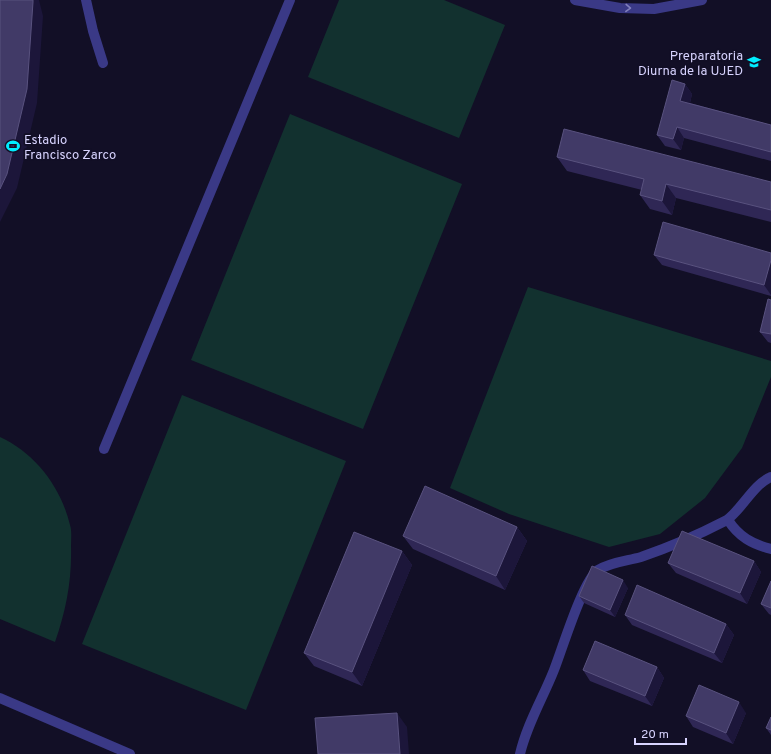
<svg xmlns="http://www.w3.org/2000/svg" width="771" height="754" viewBox="0 0 771 754" font-family="Overpass,sans-serif">
  <rect width="100%" height="100%" fill="#120f26"/>
  <path fill="#12312f" d="M 339,0 L 444,0 L 505,25 L 459,138 L 308,77 Z
    M 290,114 L 462,184 L 363,429 L 191,360 Z
    M 528,287 L 771,361 L 771,377 L 742,448 L 705,498 L 660,534 L 609,547 L 509,514 L 450,488 Z
    M 182,395 L 346,461 L 246,710 L 82,644 Z
    M 0,437 C 35,453 61,487 70,525 C 72,531 71,539 71,546 C 72,580 66,611 55,642 L 0,619 Z"/>
  <g fill="none" stroke-linecap="round" stroke-linejoin="round">
    <path stroke="#3a3986" stroke-width="10" d="M 86,0 L 93,31 L 103,63
      M 575,0 L 620,8 L 654,9 L 702,0
      M 104,449 L 290,0
      M 728,520 C 739,537 752,544 771,549
      M 0,698 L 130,754
      M 520,754 C 527,724 543,698 554,670 C 562,650 583,580 598,570 C 611,562 627,561 641,557 C 670,547 698,535 725,521 C 739,514 753,484 771,477"/>
  </g>
  <path fill="#2f2755" d="M 685,84 L 692,94 L 690,103 L 771,125 L 771,161 L 684,138 L 681,150 L 665,146 L 657,135 Z
    M 557,157 L 771,182 L 771,222 L 676,198 L 672,215 L 650,209 L 640,195 L 642,190 L 567,171 Z
    M 771,253 L 771,296 L 662,265 L 654,255 Z
    M 771,300 L 771,343 L 768,342 L 760,332 Z
    M 517,527 L 527,541 L 505,590 L 413,549 L 403,536 Z
    M 402,551 L 412,565 L 362,686 L 314,666 L 304,653 Z
    M 754,561 L 761,572 L 747,604 L 676,573 L 668,563 Z
    M 771,581 L 771,615 L 769,614 L 761,604 Z
    M 628,588 L 615,617 L 584,603 L 579,596 Z
    M 625,615 L 726,624 L 734,635 L 722,663 L 632,625 Z
    M 657,667 L 664,678 L 652,706 L 590,681 L 583,670 Z
    M 746,713 L 733,744 L 693,727 L 686,716 Z
    M 771,717 L 771,735 L 766,728 Z"/>
  <path fill="#1c163a" d="M 33,0 L 39,0 L 43,16 L 37,103 L 17,188 L 0,222 L 0,189 Z
    M 685,84 L 692,94 L 688,111 L 680,101 Z
    M 677,127 L 684,138 L 681,150 L 673,139 Z
    M 666,184 L 676,198 L 672,215 L 662,201 Z
    M 771,260 L 771,295 L 764,285 Z
    M 517,527 L 527,541 L 505,590 L 496,576 Z
    M 402,551 L 412,565 L 362,686 L 352,672 Z
    M 754,561 L 761,572 L 747,604 L 740,593 Z
    M 623,580 L 628,588 L 615,617 L 610,610 Z
    M 726,624 L 734,635 L 722,663 L 714,653 Z
    M 657,667 L 664,678 L 652,706 L 645,696 Z
    M 739,702 L 746,713 L 733,744 L 726,733 Z
    M 397,713 L 407,727 L 409,754 L 400,754 Z"/>
  <path fill="#413a67" stroke="#59527f" d="M 0,0 L 33,0 L 33,2 L 27,89 L 7,174 L 0,189 Z
    M 672,80 L 685,84 L 680,101 L 771,125 L 771,152 L 677,127 L 673,139 L 657,135 Z
    M 564,129 L 771,182 L 771,210 L 666,184 L 662,201 L 640,195 L 644,179 L 557,157 Z
    M 663,222 L 771,253 L 771,260 L 764,285 L 654,255 Z
    M 768,299 L 771,300 L 771,334 L 760,332 Z
    M 425,486 L 517,527 L 496,576 L 403,536 Z
    M 682,531 L 754,561 L 740,593 L 668,563 Z
    M 354,532 L 402,551 L 352,672 L 304,653 Z
    M 592,566 L 623,580 L 610,610 L 579,596 Z
    M 771,581 L 771,608 L 761,604 Z
    M 637,585 L 726,624 L 714,653 L 625,615 Z
    M 595,641 L 657,667 L 645,696 L 583,670 Z
    M 699,685 L 739,702 L 726,733 L 686,716 Z
    M 397,713 L 400,754 L 318,754 L 315,718 Z
    M 771,717 L 771,730 L 766,728 Z"/>
  <defs><path id="oneway-chevron" d="M-2-3.5L2.5 0L-2 3.5" fill="none" stroke-width="1.6" stroke-linecap="round" stroke-linejoin="round"/></defs>
  <use stroke="#817fbc" href="#oneway-chevron" transform="translate(628 8) rotate(2)"/>
  <defs>
    <g id="school-bare" transform="scale(1.08)"><path d="M0-5L7-2L0 1L-7-2ZM-4 1L0 2.5L4 1V4Q0 6-4 4Z" fill="#00edff" stroke="#120f26" stroke-width="2.5" paint-order="stroke"/></g>
    <g id="stadium-bare" transform="scale(1.08)"><path d="M0-5a6.5 5 0 1 0 0 10a6.5 5 0 1 0 0-10ZM-3.5-1.8h7v3.6h-7Z" fill="#00edff" stroke="#120f26" stroke-width="2.5" paint-order="stroke"/></g>
  </defs>
  <g fill-rule="evenodd">
    <use href="#school-bare" x="754" y="62"/>
    <use href="#stadium-bare" x="13" y="146"/>
  </g>
  <g text-anchor="middle" stroke-width="3.5" stroke-linejoin="round" paint-order="stroke">
    <g font-size="13" fill="#d8d4ff" stroke="#120f26" text-anchor="end">
      <text x="743" y="60">Preparatoria<tspan x="743" dy="15">Diurna de la UJED</tspan></text>
      <text x="24" y="144" text-anchor="start">Estadio<tspan x="24" dy="15">Francisco Zarco</tspan></text>
    </g>
  </g>
  <path d="M635 738v6h51v-6" fill="none" stroke="#d8d4ff" stroke-width="2"/>
  <text x="641" y="738" font-size="12" fill="#d8d4ff" stroke="#120f26" stroke-width="3" paint-order="stroke">20 m</text>
</svg>
